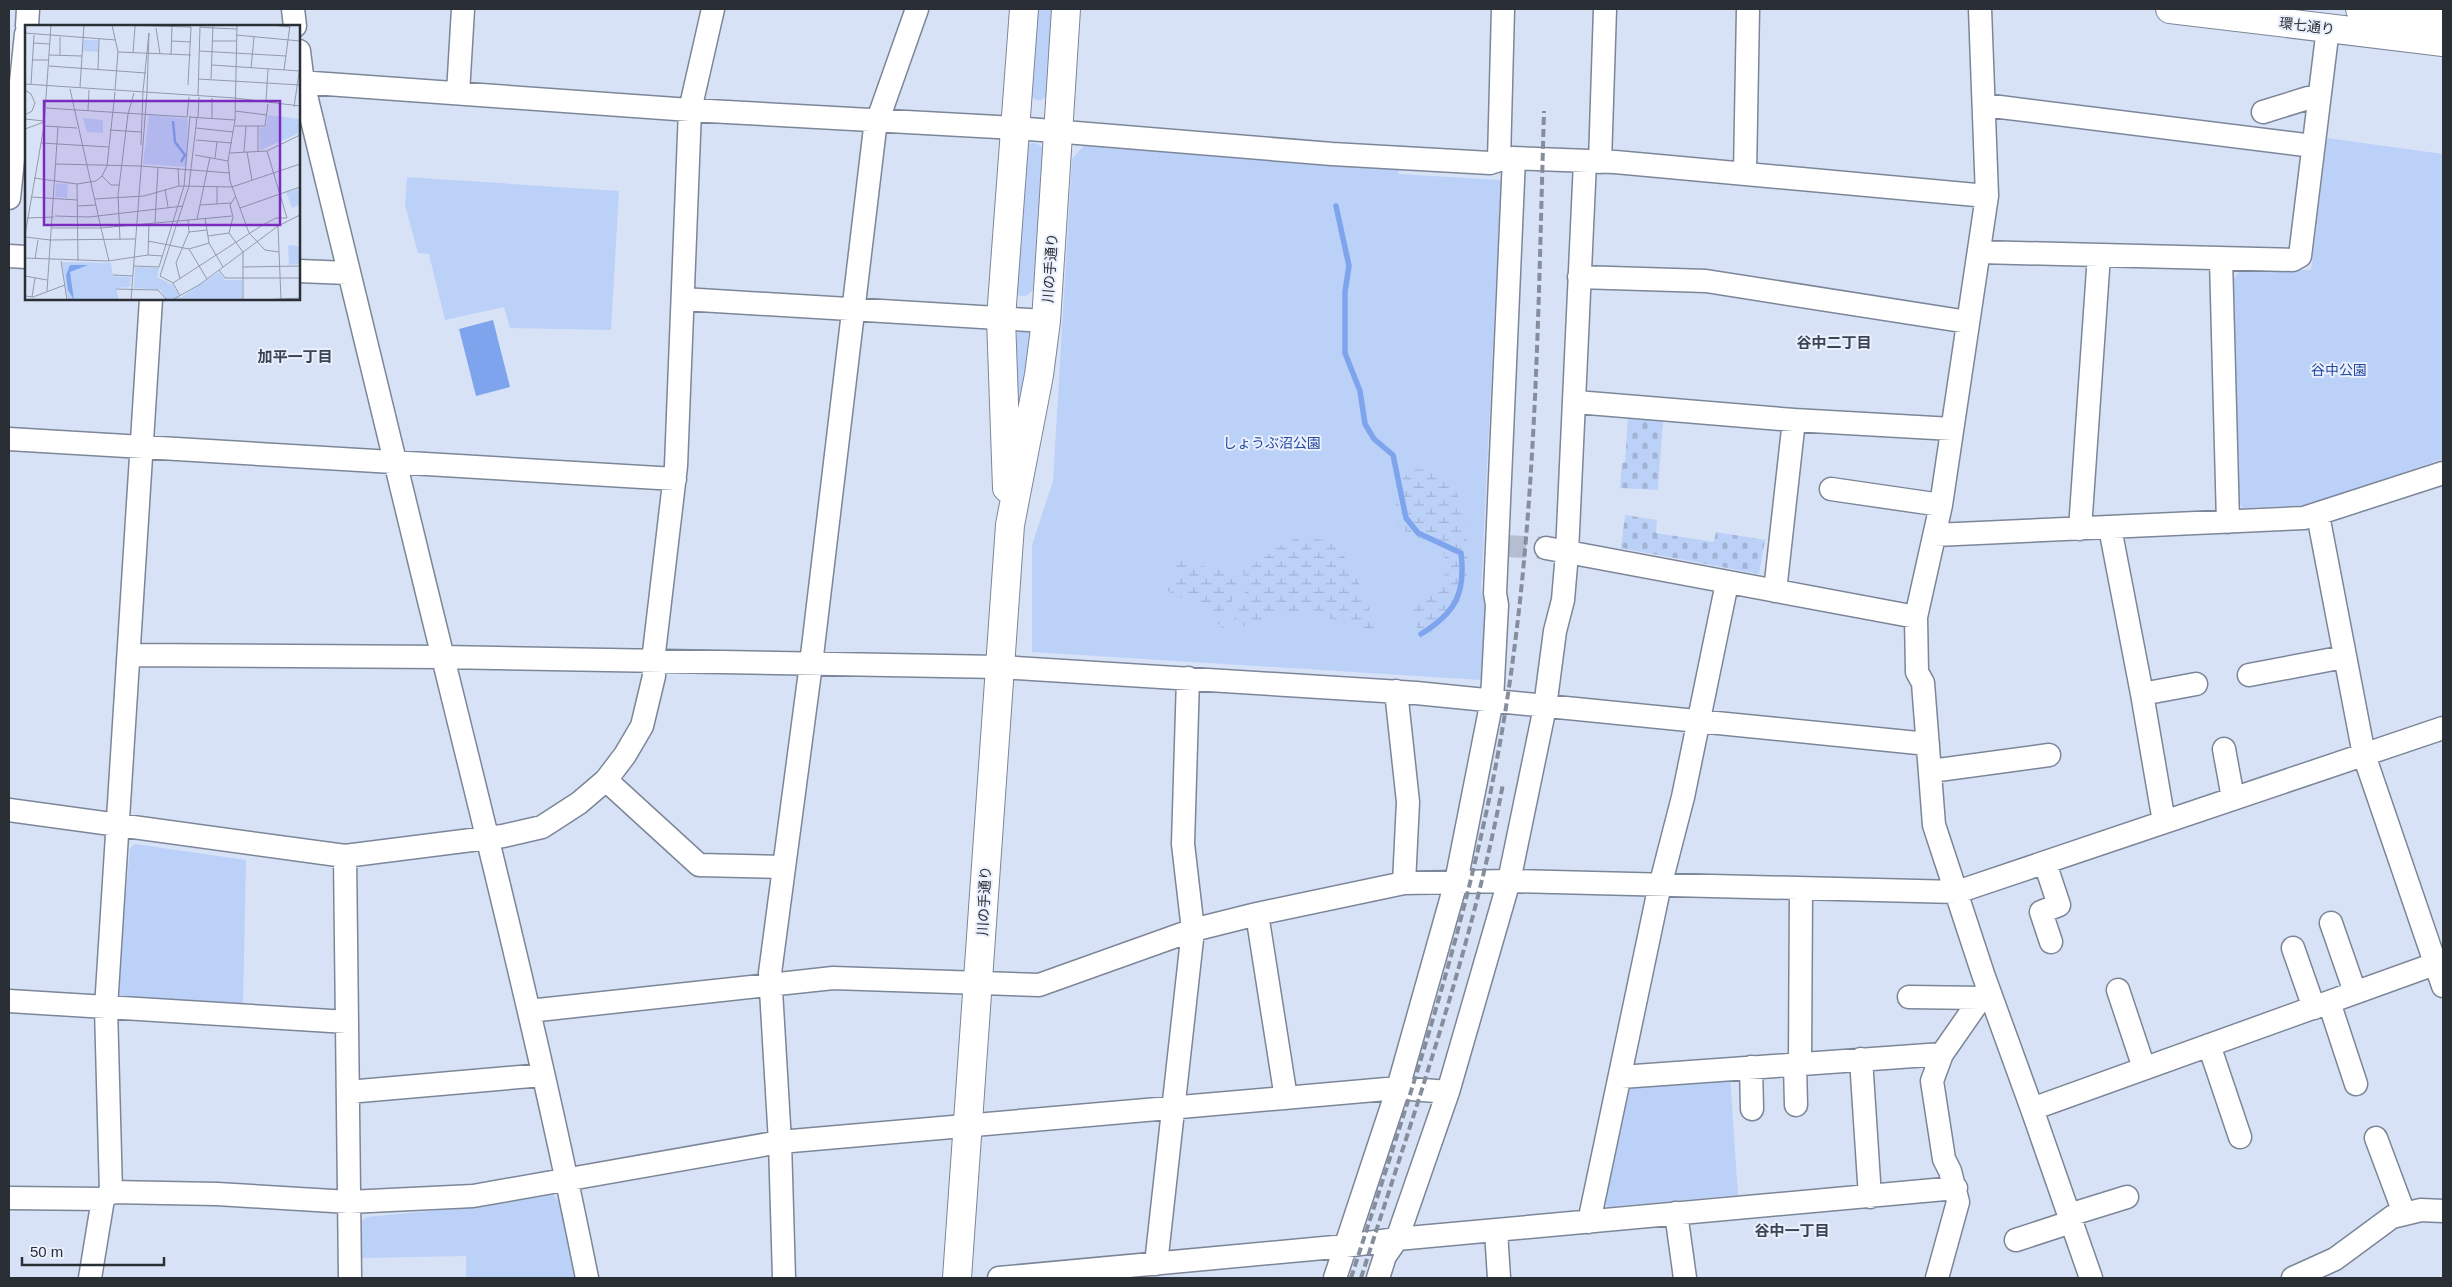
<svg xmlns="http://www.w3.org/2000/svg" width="2452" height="1287" viewBox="0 0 2452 1287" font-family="Helvetica,'Noto Sans JP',sans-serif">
  <defs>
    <pattern id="wetland-marsh" width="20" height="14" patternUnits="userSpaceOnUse" patternTransform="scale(1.25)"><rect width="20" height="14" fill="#bcd1f7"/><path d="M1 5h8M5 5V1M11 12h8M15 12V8" fill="none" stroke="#a2b4d4"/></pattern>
    <pattern id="cemetery-stones" width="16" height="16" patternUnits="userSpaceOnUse" patternTransform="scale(1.25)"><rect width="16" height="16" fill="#bcd1f7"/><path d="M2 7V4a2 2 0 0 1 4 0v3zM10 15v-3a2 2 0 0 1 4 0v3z" fill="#a2b4d4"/></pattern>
  </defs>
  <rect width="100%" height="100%" fill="#d8e2f7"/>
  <path fill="#bcd1f7" d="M 1034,9 L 1055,9 L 1048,94 C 1041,103 1034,102 1028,92 Z
    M 2327,138 L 2443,154 L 2443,459 L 2308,505 L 2243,508 L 2238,502 L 2234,278 L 2240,271 L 2311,270 Z
    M 1088,141 L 1399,163 L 1398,174 L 1501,180 L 1481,591 L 1487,612 L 1481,680 L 1032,652 L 1032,545 L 1053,481 L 1072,159 Z
    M 1034,143 L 1040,145 L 1044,150 L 1033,290 C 1027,296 1024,298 1016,294 L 1027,144 Z
    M 407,177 L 619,191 L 611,330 L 510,328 L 504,307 L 445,320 L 429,254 L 418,253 L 405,205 Z
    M 1022,328 L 1035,328 L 1016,458 L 1015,375 L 1017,332 Z
    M 135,844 L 246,860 L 243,1006 L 123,998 L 117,994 L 130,848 Z
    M 1730,1076 L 1738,1195 L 1608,1207 L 1601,1199 L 1626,1090 L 1634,1082 Z
    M 552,1194 L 560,1202 L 575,1278 L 466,1278 L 466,1256 L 362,1258 L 361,1222 L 366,1217 L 481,1206 Z"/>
  <path fill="url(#wetland-marsh)" d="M 1416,469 L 1436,470 L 1451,479 C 1467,517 1477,569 1457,607 C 1450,620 1438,628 1426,636 C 1416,629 1404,613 1416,601 C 1421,596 1431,596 1436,591 C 1445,585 1448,561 1443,552 C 1436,541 1423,541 1413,536 C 1407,533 1402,528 1398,524 L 1394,490 L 1403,478 Z
    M 1303,537 C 1314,538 1324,539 1333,545 C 1352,557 1372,612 1377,635 C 1354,628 1312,608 1291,612 C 1270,616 1251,626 1230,629 L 1245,592 L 1243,569 C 1267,560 1277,541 1303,537 Z
    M 1173,559 C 1195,562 1212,572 1235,571 L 1237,587 L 1223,629 C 1216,622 1208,612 1200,607 C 1188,599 1177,597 1165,589 L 1175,576 Z"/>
  <path fill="url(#cemetery-stones)" d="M 1628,417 L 1663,419 L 1658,490 L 1620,488 L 1622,463 L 1625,462 Z
    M 1625,515 L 1657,520 L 1656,533 L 1714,542 L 1716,532 L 1765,540 L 1759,574 L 1621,548 Z"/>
  <path fill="#7ea4ee" d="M 493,320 L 510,387 L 476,396 L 459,329 Z"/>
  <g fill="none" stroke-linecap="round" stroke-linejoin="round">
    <path stroke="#7ea4ee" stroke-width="5.5" d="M 1336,206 L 1349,266 L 1345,292 L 1345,353 L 1360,391 L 1365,424 L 1374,439 L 1393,455 L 1406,518 L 1418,533 L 1461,553 C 1466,594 1455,613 1421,634"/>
    <path stroke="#b5bed0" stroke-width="22" stroke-dasharray="22 11" stroke-linecap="butt" d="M 1504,546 L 1546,548"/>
    <g stroke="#7c8698" stroke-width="25">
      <path id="minor" d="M 293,9 L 295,26
        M 1980,9 L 1987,196 L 1941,505 L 1916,617 L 1917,672 L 1923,683 L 1934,825 L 1983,974 L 2032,1109 L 2091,1278
        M 27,26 L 28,9
        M 299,51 L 303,83 C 356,307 412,531 467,755 C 510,929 552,1103 587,1278
        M 299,82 L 690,110 L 1015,128 L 1332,154 L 1490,163 L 1499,160 L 1503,9
        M 458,93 L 463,9
        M 1984,105 L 2313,146
        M 2263,112 L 2308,98 L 2319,99
        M 1500,160 L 1514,158 L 1615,162 L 1987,196
        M 1600,162 L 1605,9
        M 1745,173 L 1748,9
        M 9,198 L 26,34
        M 1980,252 L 2293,260 L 2300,256 L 2328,28
        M 9,256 L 26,257
        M 2221,259 L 2228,522
        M 299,271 L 348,273
        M 1579,277 L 1706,281 L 1968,322
        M 683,299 L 1046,321
        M 1576,402 L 1794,420 L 1952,429
        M 9,439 L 675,479
        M 1831,489 L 1941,505
        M 2318,515 L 2364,755 L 2443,986
        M 2110,528 L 2142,694 L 2164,822
        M 2080,529 L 2099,255
        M 1935,535 L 2304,518 L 2443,473
        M 1546,548 L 1916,617
        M 1775,591 L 1794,420
        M 129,655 L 443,657 L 1000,667 L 1416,693 L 1928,744
        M 2249,675 L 2344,657
        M 1396,691 L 1408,802 L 1404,883
        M 2142,694 L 2196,684
        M 2224,749 L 2233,798
        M 1931,771 L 2049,755
        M 606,780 L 699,865 L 784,867
        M 9,810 L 345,856 L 503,836 L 542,827 L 579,803 L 606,780 L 625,755 L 642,726 L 654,676 L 653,661 L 676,466 L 690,110 L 713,9
        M 345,856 L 350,1278
        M 2045,863 L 2059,905 L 2041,912 L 2051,942
        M 1257,914 L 1286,1098
        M 2331,923 L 2355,992
        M 2293,948 L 2314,1008
        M 2118,990 L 2144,1068
        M 1909,997 L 1981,998
        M 9,1001 L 347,1022
        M 2329,1002 L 2356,1084
        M 529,1011 L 833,978 L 1039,985 L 1193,930 L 1257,914 L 1404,883 L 1509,881 L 1957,892 L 2443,728
        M 2209,1045 L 2240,1137
        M 1861,1059 L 1870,1197
        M 1800,1063 L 1801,889
        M 1795,1064 L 1796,1105
        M 1751,1067 L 1752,1109
        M 1621,1077 L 1942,1054
        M 348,1092 L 543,1075
        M 2032,1109 L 2443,961
        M 2376,1138 L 2404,1213
        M 111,1192 L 217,1194 L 349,1202 L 473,1196 L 780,1142 L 1398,1088 L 1448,1092
        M 9,1198 L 103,1199
        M 1676,1213 L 1685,1278
        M 2069,1215 L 2127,1197
        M 1589,1222 L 1658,894 L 1683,797 L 1727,583
        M 1496,1231 L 1499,1278
        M 2016,1240 L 2071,1222
        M 1156,1264 L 1193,930 L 1183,844 L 1188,678
        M 90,1278 L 103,1199 L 111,1192 L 106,1008 L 151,299
        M 784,1278 L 780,1142 L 770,973 L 811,664 L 875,128 L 917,9
        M 999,1278 L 1345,1246 L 1397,1239 L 1956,1188
        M 1335,1278 L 1398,1088 L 1456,882 L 1492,700 L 1497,605 L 1495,593 L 1514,158
        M 1378,1278 L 1385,1256 L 1397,1239 L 1448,1092 L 1509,881 L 1545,707 L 1555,631 L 1563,600 L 1567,553 L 1585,162
        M 1937,1278 L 1958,1202 L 1950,1171 L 1944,1159 L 1932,1081 L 1942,1054 L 1988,988
        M 2293,1278 L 2335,1259 L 2392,1217 L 2421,1210 L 2443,1211"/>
    </g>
    <g stroke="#7c8698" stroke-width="30">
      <path id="major" d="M 2170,9 L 2443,42
        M 2360,9 L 2443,19
        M 1007,488 L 1001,318 L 1024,9
        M 957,1278 L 1010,525 L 1039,375 L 1046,321 L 1066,9"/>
    </g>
    <use href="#minor" stroke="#fff" stroke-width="22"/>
    <use href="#major" stroke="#fff" stroke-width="28"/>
    <path stroke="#868d9c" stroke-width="4" stroke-dasharray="8 4" stroke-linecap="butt" d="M 1351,1278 C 1412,1090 1475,903 1506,707 C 1537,510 1538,310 1544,111
      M 1361,1278 C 1413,1115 1471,952 1503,784"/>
  </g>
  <g text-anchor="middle" stroke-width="4" stroke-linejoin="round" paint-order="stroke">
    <g font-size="14" fill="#2a2e35" stroke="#e9effc">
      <text transform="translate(2307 26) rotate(7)" y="5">環七通り</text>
      <text transform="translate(1050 268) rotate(-86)" y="5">川の手通り</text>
      <text transform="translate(984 901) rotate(-87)" y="5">川の手通り</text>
    </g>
    <g font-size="14" fill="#23499f" stroke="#e9effc">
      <text x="2339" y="375">谷中公園</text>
      <text x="1272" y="448">しょうぶ沼公園</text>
    </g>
    <g font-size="15" font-weight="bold" fill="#3a4353" stroke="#e9effc">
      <text x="1834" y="348">谷中二丁目</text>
      <text x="295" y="362">加平一丁目</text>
      <text x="1792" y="1236">谷中一丁目</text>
    </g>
  </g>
  <g transform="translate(25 25)">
    <rect width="275" height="275" fill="#d8e2f7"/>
    <path d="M 59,15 L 73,15 L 73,27 L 58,26 ZM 124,90 L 163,94 L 161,142 L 118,139 ZM 243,90 L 275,94 L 275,108 L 235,125 L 234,103 L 241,102 ZM 58,93 L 78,95 L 78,108 L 62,107 ZM 31,158 L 43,159 L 42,173 L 30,172 ZM 273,164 L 275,180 L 267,183 L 261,167 ZM 267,220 L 275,222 L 275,239 L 264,240 L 263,221 ZM 37,237 L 86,238 L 88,251 L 106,252 L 105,262 L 91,263 L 94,275 L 43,275 ZM 110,242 L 134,243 L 132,252 L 148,260 L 155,273 L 194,247 L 200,255 L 217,255 L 217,275 L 141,275 L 136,265 L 109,263 Z" fill="#bcd1f7"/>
    <path d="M 45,240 L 63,240 L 45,247 L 49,275 L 43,265 L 41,250 Z" fill="#7ea4ee"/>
    <path fill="none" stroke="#7ea4ee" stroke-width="2.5" d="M 148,96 L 150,117 L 160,130 L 156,137"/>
    <path fill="none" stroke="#929aa9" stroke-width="1" d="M 87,0 L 93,27 L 90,65M 95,0 L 166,2 L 163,60M 212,0 L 210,95 L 203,136 L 205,156 L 224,208 L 240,225 L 254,227M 247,0 L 265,2M 131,3 L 135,29M 188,3 L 212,4M 0,8 L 91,15M 211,10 L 275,16M 147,16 L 166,17M 187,16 L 211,16M 8,18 L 25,19M 174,26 L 261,31M 93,27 L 166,30M 108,28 L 110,1M 24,30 L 57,31M 35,30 L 35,12M 146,30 L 147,1M 7,35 L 24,35M 187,40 L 275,46M 24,41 L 121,48M 226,43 L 229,12M 73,45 L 74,14M 259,45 L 265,0M 173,54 L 275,60M 186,54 L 188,0M 0,59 L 210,73 L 275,81M 6,59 L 9,10M 55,62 L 59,0M 0,65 L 6,69 L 10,78 L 7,86 L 0,90M 118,66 L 124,8 L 122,67M 173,70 L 175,2 L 188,3M 241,76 L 243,44M 269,82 L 275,41M 21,83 L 162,92 L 164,72M 63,85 L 64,65M 210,86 L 242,90M 164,92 L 210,95M 173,92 L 174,72M 187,93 L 187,73M 0,94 L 19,96M 19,101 L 52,103M 210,101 L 240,101 L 243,79M 233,101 L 233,127M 171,103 L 208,107M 0,104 L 19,97M 85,105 L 116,107M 171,115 L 207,118M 16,118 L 84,122M 116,120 L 118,66M 242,126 L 262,193M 219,127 L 221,101M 222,127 L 227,155M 205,128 L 242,126 L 275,110M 170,130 L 203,136M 190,133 L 192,117M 31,139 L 115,141 L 205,148M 153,143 L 154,161M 77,151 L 86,160 L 94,160M 9,153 L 52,159 L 71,156 L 77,151 L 82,141 L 90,67M 52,159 L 53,236M 140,164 L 143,182M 6,172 L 52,175M 210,172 L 205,180 L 208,192 L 204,208 L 218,227 L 218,275M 70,174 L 119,171 L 154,161 L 207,162 L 275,139M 192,179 L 192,162M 175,180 L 206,178M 52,181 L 71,180M 215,183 L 275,162M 30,191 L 64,192 L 158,181M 2,193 L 29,192M 180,193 L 184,218 L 198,242M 172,194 L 185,132M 130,198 L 133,142M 253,201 L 256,275M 27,203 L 76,203 L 45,64M 164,207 L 182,205M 0,210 L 19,101 L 26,0M 183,211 L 204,208M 0,212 L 25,215 L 110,214M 95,215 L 93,170 L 103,89 L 109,68M 123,216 L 164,224 L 184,218M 164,224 L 182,254M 123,230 L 124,199M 0,233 L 83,236 L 123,230 L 138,231M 10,234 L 13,215M 36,236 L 42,275M 84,236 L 76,203 L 207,191M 109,241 L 134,242 L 159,161 L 165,91M 218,242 L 275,241M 194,245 L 200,253 L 275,253M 88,250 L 108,251M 0,251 L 22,255M 155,254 L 151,238 L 164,207 L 163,195M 148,258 L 236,201 L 251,193 L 262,193M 91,264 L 133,265 L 142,275M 22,266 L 33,102M 0,271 L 8,272 L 40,260M 155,271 L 148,258 L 135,251 L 164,161 L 172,92M 7,272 L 10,253M 106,275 L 122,67M 147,275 L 174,260 L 253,201 L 275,190M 234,275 L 275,273"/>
    <path fill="#7b2cbf" fill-opacity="0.15" stroke="#7b2cbf" stroke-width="2.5" d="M 19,76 L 255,76 L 255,200 L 19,200 Z"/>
    <rect width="275" height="275" fill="none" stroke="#2a2e35" stroke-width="2.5"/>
  </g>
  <rect width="2452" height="1287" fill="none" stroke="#2a2e35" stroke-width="20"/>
  <path d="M22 1257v8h142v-8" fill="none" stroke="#2a2e35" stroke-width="2.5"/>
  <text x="30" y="1257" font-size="15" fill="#2a2e35" stroke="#e9effc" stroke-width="4" paint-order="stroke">50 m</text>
</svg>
